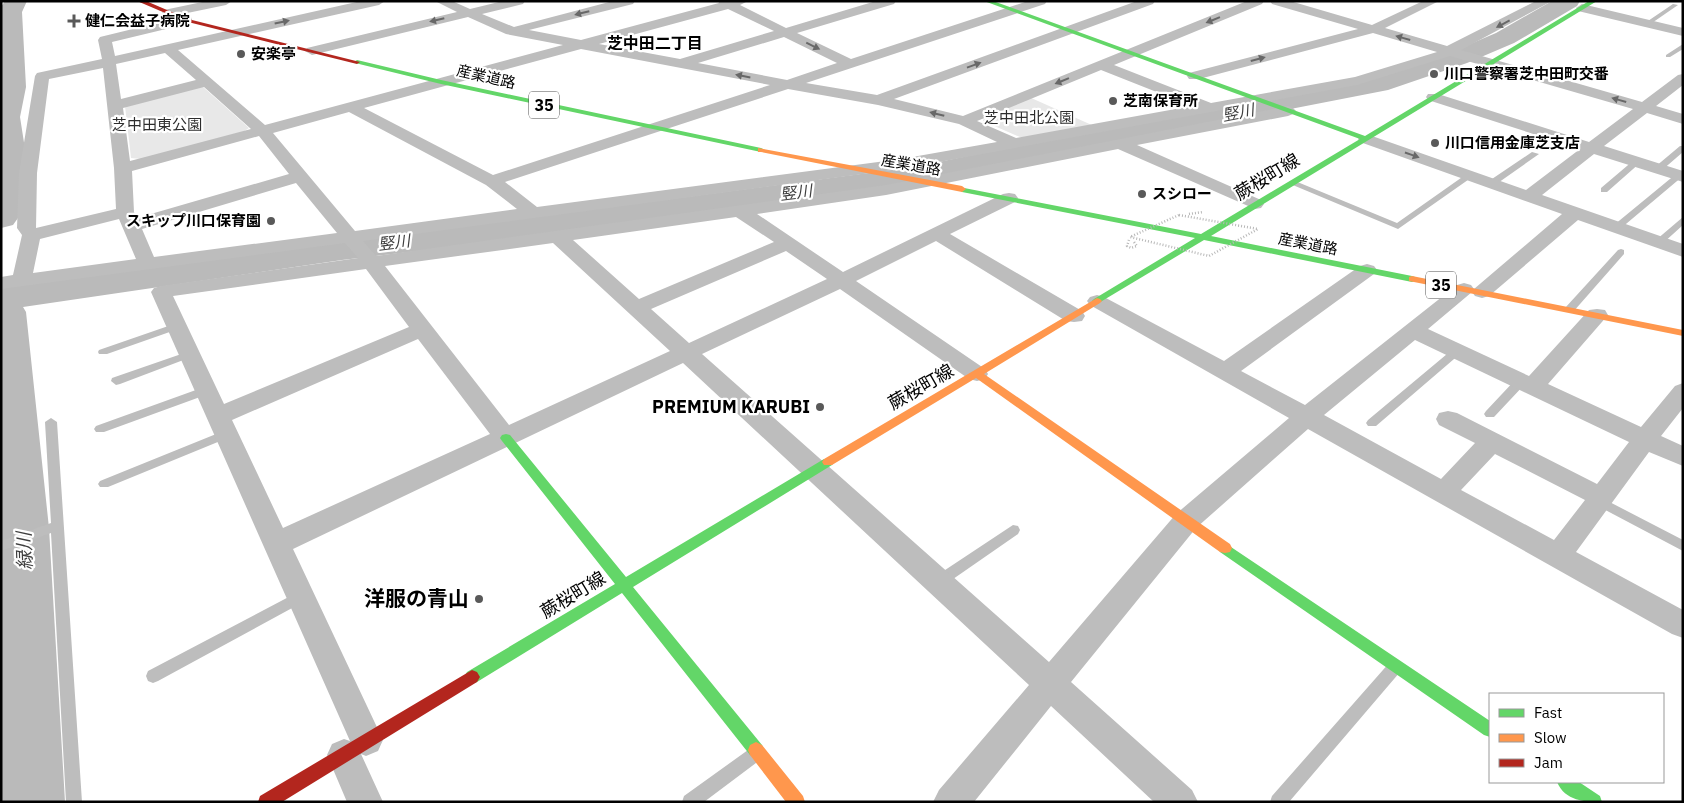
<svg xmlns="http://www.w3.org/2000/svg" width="1684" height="803" viewBox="0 0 1684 803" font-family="'IBM Plex Sans','Noto Sans JP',sans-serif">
  <rect width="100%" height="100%" fill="#fff"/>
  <path fill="#e8e8e8" d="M 202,86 L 249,128 L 243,132 L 141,159 L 131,158 L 125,106 Z
    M 1029,97 L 1094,126 L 1029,138 L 1020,137 L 983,121 L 985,115 Z"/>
  <path fill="#bababa" d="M 24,293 L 17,314 L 1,316 L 1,296 Z"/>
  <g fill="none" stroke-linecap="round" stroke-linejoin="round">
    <path fill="#bababa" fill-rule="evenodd" d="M 5,1 L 27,1 L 22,12 L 26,87 L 20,117 L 25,149 L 18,218 L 13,225 L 1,228 L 1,7 Z
      M 1552,1 L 1580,1 L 1577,6 L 1514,43 L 1467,63 L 1388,90 L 1143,138 L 914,187 L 510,240 L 342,260 L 23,307 L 26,312 L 49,528 L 65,802 L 1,802 L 1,287 L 342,238 L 510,220 L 914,167 L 1143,120 L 1372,77 L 1449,53 L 1496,33 Z"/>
    <path stroke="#b8b8b8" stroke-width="2.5" stroke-dasharray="1 2" stroke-linecap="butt" d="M 1189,214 L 1203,212
      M 1129,240 L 1127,246 L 1131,248 L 1137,246 L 1134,242"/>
    <path fill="#bdbdbd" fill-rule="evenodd" d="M 1673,4 L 1678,5 L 1649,25 L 1645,25 L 1645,23 Z
      M 1683,44 L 1683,49 L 1670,57 L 1666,57 L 1666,55 Z
      M 1680,146 L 1683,146 L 1683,152 L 1661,171 L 1655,171 L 1655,167 Z
      M 1532,152 L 1539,154 L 1495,185 L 1489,185 L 1489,181 Z
      M 1634,160 L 1641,162 L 1607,192 L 1601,192 L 1601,188 Z
      M 1468,173 L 1475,175 L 1398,229 L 1288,183 L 1292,181 L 1295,181 L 1397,223 Z
      M 1676,174 L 1682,174 L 1683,176 L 1620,229 L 1614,229 L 1614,225 Z
      M 1683,217 L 1683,225 L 1662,244 L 1656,244 L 1656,240 Z
      M 1621,249 L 1624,250 L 1624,254 L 1573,312 L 1565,312 L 1564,310 L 1565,308 L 1618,250 Z
      M 177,323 L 181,324 L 182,326 L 181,328 L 107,354 L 99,354 L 98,352 L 99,350 Z
      M 1457,348 L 1461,349 L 1462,351 L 1461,353 L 1376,426 L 1368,426 L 1366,423 L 1368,420 L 1453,349 Z
      M 190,351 L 194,352 L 195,354 L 194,356 L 120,384 L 116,385 L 111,381 L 112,378 Z
      M 1521,377 L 1526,381 L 1525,384 L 1494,417 L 1486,417 L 1484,414 L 1486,411 L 1517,378 Z
      M 207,386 L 211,387 L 213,390 L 211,393 L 104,432 L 96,432 L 94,429 L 96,426 Z
      M 51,418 L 57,422 L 82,802 L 66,802 L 51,533 L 1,551 L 1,541 L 51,523 L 45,422 Z
      M 226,430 L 230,431 L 232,434 L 230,437 L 108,487 L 100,487 L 98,484 L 100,481 Z
      M 1598,496 L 1683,540 L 1683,551 L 1594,504 L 1592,501 L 1594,498 Z
      M 1013,525 L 1018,526 L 1020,530 L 1018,534 L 943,586 L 938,588 L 933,586 L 931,582 L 933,578 Z
      M 300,591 L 305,593 L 307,597 L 305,601 L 158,681 L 153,683 L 148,681 L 146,676 L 148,671 Z
      M 1395,660 L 1400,662 L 1402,667 L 1400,672 L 1289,802 L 1270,802 L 1272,796 L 1390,662 Z
      M 754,747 L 760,750 L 762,755 L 760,760 L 704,802 L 682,802 L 684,796 L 748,750 Z"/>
    <path fill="#bdbdbd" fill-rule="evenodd" d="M 207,1 L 232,1 L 226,5 L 168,17 L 162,13 L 164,10 Z
      M 361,1 L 385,1 L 379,5 L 178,50 L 265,125 L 563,45 L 506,34 L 468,17 L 312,55 L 305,51 L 307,48 L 457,12 L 435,1 L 452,1 L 470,9 L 503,1 L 525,1 L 523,4 L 482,14 L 514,27 L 613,1 L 635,1 L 633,4 L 529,30 L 581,40 L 719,3 L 718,1 L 748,1 L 740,5 L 786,28 L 876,1 L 896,1 L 894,4 L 797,33 L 851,59 L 1028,1 L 1047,1 L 1045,4 L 806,83 L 877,95 L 1137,1 L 1155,1 L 1153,4 L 894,99 L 963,116 L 1247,1 L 1264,1 L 1262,4 L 1114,65 L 1211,103 L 1355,77 L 1437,52 L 1373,33 L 1199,79 L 1189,79 L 1187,76 L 1189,73 L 1358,29 L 1272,4 L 1270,1 L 1290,1 L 1372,25 L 1423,1 L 1439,1 L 1385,28 L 1447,46 L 1536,1 L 1552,1 L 1461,50 L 1642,102 L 1678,75 L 1683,74 L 1683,85 L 1656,106 L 1683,114 L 1683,124 L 1647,113 L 1604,146 L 1683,171 L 1683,182 L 1594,154 L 1542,195 L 1683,244 L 1683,257 L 1578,220 L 1489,296 L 1482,298 L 1475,296 L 1472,292 L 1428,329 L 1529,376 L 1589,310 L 1597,309 L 1605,310 L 1608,315 L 1548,384 L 1641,427 L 1675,386 L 1683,383 L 1683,408 L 1661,436 L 1683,446 L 1683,466 L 1649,452 L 1576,552 L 1683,610 L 1683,638 L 1672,634 L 1308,429 L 1196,528 L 1071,682 L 1192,790 L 1198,802 L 1154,802 L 1051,706 L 974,802 L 933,802 L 939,790 L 1029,685 L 683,363 L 293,549 L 383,740 L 378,751 L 366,756 L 361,754 L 383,802 L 347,802 L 327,755 L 332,744 L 344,739 L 350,741 L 151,292 L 154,288 L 161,286 L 358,258 L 345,243 L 1,289 L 1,277 L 13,275 L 22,235 L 17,228 L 19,173 L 35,76 L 37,73 L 102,59 L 98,40 L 100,37 L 186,16 L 191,17 L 192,20 L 191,23 L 112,42 L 115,56 ZM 728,9 L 774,31 L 680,59 L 599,44 ZM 784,37 L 837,63 L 787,80 L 698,63 ZM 581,49 L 770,85 L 493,175 L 364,108 ZM 165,53 L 196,80 L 121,99 L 116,64 ZM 1450,56 L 1633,109 L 1589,142 L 1438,94 L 1428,94 L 1426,97 L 1428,100 L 1580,149 L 1526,190 L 1372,136 L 1360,136 L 1358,139 L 1360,142 L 1562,214 L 1474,289 L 1471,285 L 1464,283 L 1457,285 L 1305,405 L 1241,371 L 1374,274 L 1377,270 L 1374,266 L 1367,264 L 1360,266 L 1224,361 L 1104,297 L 1097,295 L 1090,297 L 1087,301 L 1090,305 L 1289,418 L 1176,514 L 1049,662 L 702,354 L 840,289 L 969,379 L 977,381 L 985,379 L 988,374 L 985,369 L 856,281 L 936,241 L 1066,321 L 1074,322 L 1082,321 L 1085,316 L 1082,311 L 950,234 L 1015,202 L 1018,198 L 1015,194 L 1009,193 L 1003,194 L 843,272 L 757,214 L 886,195 L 1118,149 L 1255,209 L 1261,208 L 1264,204 L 1261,200 L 1137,145 L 1288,116 L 1293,114 L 1296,111 L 1293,108 L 1288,106 L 886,185 L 376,256 L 363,241 L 901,169 L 1357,85 ZM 103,68 L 114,168 L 116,209 L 36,228 L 37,173 L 49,79 ZM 1101,70 L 1192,106 L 1016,138 L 977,121 ZM 204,87 L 251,129 L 130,161 L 123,108 ZM 788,89 L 878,105 L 959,124 L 997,142 L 901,159 L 537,207 L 505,182 ZM 349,112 L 486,185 L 517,209 L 355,231 L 273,133 ZM 259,136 L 289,174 L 137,218 L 134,212 L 132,171 ZM 296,183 L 337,233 L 154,257 L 142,229 ZM 736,217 L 774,242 L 639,299 L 573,240 ZM 119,219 L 136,259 L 33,273 L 40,239 ZM 553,243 L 670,351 L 509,425 L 385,266 ZM 786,251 L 827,279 L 689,343 L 651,309 ZM 366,269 L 409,327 L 224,404 L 173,296 ZM 418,339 L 490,434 L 283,528 L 232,420 ZM 1415,340 L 1629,442 L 1597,484 L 1457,413 L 1448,411 L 1439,413 L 1436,419 L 1439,425 L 1475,443 L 1441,479 L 1324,415 ZM 1495,454 L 1585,500 L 1554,540 L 1461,490 Z
      M 1582,4 L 1683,28 L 1683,36 L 1578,11 L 1576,8 Z"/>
    <path fill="#63d668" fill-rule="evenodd" d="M 984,1 L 993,1 L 1365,136 L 1589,1 L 1597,1 L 1211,236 L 1412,276 L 1415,277 L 1415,281 L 1412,282 L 1204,240 L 1097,304 L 1094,303 L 1092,301 L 1094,299 L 1195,238 L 962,192 L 958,189 L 959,187 L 1201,234 L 1360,139 Z
      M 357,60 L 441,80 L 761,148 L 765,150 L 761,152 L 441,84 L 355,63 L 354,62 Z
      M 506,434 L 510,435 L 626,577 L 824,459 L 832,459 L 834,462 L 832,465 L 633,587 L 762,745 L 764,750 L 762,755 L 756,758 L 750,755 L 622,593 L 477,682 L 472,684 L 467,682 L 464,677 L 467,672 L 615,584 L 502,441 L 500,438 L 502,435 Z
      M 1225,543 L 1490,721 L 1490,737 L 1484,735 L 1220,552 L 1218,548 L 1220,544 Z
      M 1557,782 L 1579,782 L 1600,796 L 1602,802 C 1585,802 1565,801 1557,782 Z"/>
    <path fill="#ff974d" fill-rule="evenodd" d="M 758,148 L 962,186 L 966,189 L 962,192 L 761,152 L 758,152 Z
      M 1412,276 L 1683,330 L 1683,336 L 1409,281 L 1409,277 Z
      M 1097,298 L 1100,299 L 1102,301 L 1100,303 L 984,374 L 1230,544 L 1232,548 L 1230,552 L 1225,553 L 1220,552 L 976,378 L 832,465 L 824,465 L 822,462 L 824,459 Z
      M 756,742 L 762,745 L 803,796 L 805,802 L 786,802 L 750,755 L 748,750 L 750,745 Z"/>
    <path fill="#b3261e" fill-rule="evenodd" d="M 137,1 L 146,1 L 188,19 L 360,62 L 357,64 L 184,21 Z
      M 472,670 L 477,672 L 480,677 L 477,682 L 282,802 L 258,802 L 260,796 Z"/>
    <path stroke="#b8b8b8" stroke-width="2.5" stroke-dasharray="1 2" stroke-linecap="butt" d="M 1179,215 L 1258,229 L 1209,256 L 1130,237 Z"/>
  </g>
  <defs><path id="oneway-solid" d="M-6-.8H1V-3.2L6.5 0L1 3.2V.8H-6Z" transform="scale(1.25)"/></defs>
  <g fill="#686868">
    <use href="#oneway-solid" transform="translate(582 13) rotate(166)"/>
    <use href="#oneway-solid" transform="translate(437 20) rotate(167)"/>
    <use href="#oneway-solid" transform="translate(1213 20) rotate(158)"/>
    <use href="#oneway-solid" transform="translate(282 22) rotate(-12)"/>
    <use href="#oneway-solid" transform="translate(1503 24) rotate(152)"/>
    <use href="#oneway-solid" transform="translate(1403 38) rotate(-164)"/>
    <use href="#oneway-solid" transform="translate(813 46) rotate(26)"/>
    <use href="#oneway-solid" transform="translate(1258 59) rotate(-15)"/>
    <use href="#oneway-solid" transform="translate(974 65) rotate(-20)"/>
    <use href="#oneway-solid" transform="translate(743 76) rotate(-169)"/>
    <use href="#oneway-solid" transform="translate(1062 81) rotate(158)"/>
    <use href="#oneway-solid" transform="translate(1619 100) rotate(-164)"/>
    <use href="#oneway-solid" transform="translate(937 114) rotate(-166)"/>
    <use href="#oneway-solid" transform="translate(1412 155) rotate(19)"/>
  </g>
  <g fill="#595959" stroke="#fff" stroke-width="2">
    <path d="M71.5 13.5h5v5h5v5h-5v5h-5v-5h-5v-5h5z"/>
    <circle cx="241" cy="54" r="5"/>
    <circle cx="1434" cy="74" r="5"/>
    <circle cx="1113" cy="101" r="5"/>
    <circle cx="1435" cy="143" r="5"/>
    <circle cx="1142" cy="194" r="5"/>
    <circle cx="271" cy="221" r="5"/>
    <circle cx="820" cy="407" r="5"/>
    <circle cx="479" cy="599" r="5"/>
  </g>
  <g text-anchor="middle" stroke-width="4.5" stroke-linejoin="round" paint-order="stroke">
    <g font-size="15" font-weight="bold" fill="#000" stroke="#fff" text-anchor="start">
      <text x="85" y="26">健仁会益子病院</text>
      <text x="251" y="59">安楽亭</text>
      <text x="1444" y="79">川口警察署芝中田町交番</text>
      <text x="1123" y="106">芝南保育所</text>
      <text x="1445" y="148">川口信用金庫芝支店</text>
      <text x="1152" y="199">スシロー</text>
      <text x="261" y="226" text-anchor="end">スキップ川口保育園</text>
    </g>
    <g font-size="15" fill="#000" stroke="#fff">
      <text transform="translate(486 77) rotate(13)" y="5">産業道路</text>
      <text transform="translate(911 165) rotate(10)" y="5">産業道路</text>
      <text transform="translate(1308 244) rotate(11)" y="5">産業道路</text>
    </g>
    <g font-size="15" fill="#2d2d2d" stroke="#fff">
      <text x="1029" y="123">芝中田北公園</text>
      <text x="157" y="130">芝中田東公園</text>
    </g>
    <g font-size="16" font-weight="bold" fill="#000" stroke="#fff">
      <text x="655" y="49">芝中田二丁目</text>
    </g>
    <g fill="#fff" stroke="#4c4c4c" stroke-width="1">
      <rect x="529" y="91.5" width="30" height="27" rx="4"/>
      <rect x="1426" y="271.5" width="30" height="27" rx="4"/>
    </g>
    <g font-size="16" font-weight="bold" fill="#000">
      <text x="544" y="111">35</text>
      <text x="1441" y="291">35</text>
    </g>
    <g font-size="16" font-style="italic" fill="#3e3e3e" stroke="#fff">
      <text transform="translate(1238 112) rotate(-11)" y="6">竪川</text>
      <text transform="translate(796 192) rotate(-7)" y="6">竪川</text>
      <text transform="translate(394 242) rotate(-7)" y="6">竪川</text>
    </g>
    <g font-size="18" fill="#000" stroke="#fff">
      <text transform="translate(1267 177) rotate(-31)" y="6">蕨桜町線</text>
      <text transform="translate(921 387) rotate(-30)" y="6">蕨桜町線</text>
      <text transform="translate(573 595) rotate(-31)" y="6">蕨桜町線</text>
    </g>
    <g font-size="18" font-weight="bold" fill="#000" stroke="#fff" text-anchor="end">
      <text x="810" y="413">PREMIUM KARUBI</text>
    </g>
    <g font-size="19" font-style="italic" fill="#3e3e3e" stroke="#fff">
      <text transform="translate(24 551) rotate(-92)" y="7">緑川</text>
    </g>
    <g font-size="21" font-weight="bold" fill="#000" stroke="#fff" text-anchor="end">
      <text x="469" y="606">洋服の青山</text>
    </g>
  </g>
  <rect width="1684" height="803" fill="none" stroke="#000000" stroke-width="5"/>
  <rect x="1489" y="693" width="175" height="90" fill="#ffffff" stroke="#999999"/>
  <rect x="1499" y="709" width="25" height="8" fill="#63d668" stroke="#999999"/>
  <text x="1534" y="718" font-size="15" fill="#000000">Fast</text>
  <rect x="1499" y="734" width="25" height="8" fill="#ff974d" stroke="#999999"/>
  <text x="1534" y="743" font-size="15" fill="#000000">Slow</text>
  <rect x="1499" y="759" width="25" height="8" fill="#b3261e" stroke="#999999"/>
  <text x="1534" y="768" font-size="15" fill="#000000">Jam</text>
</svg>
